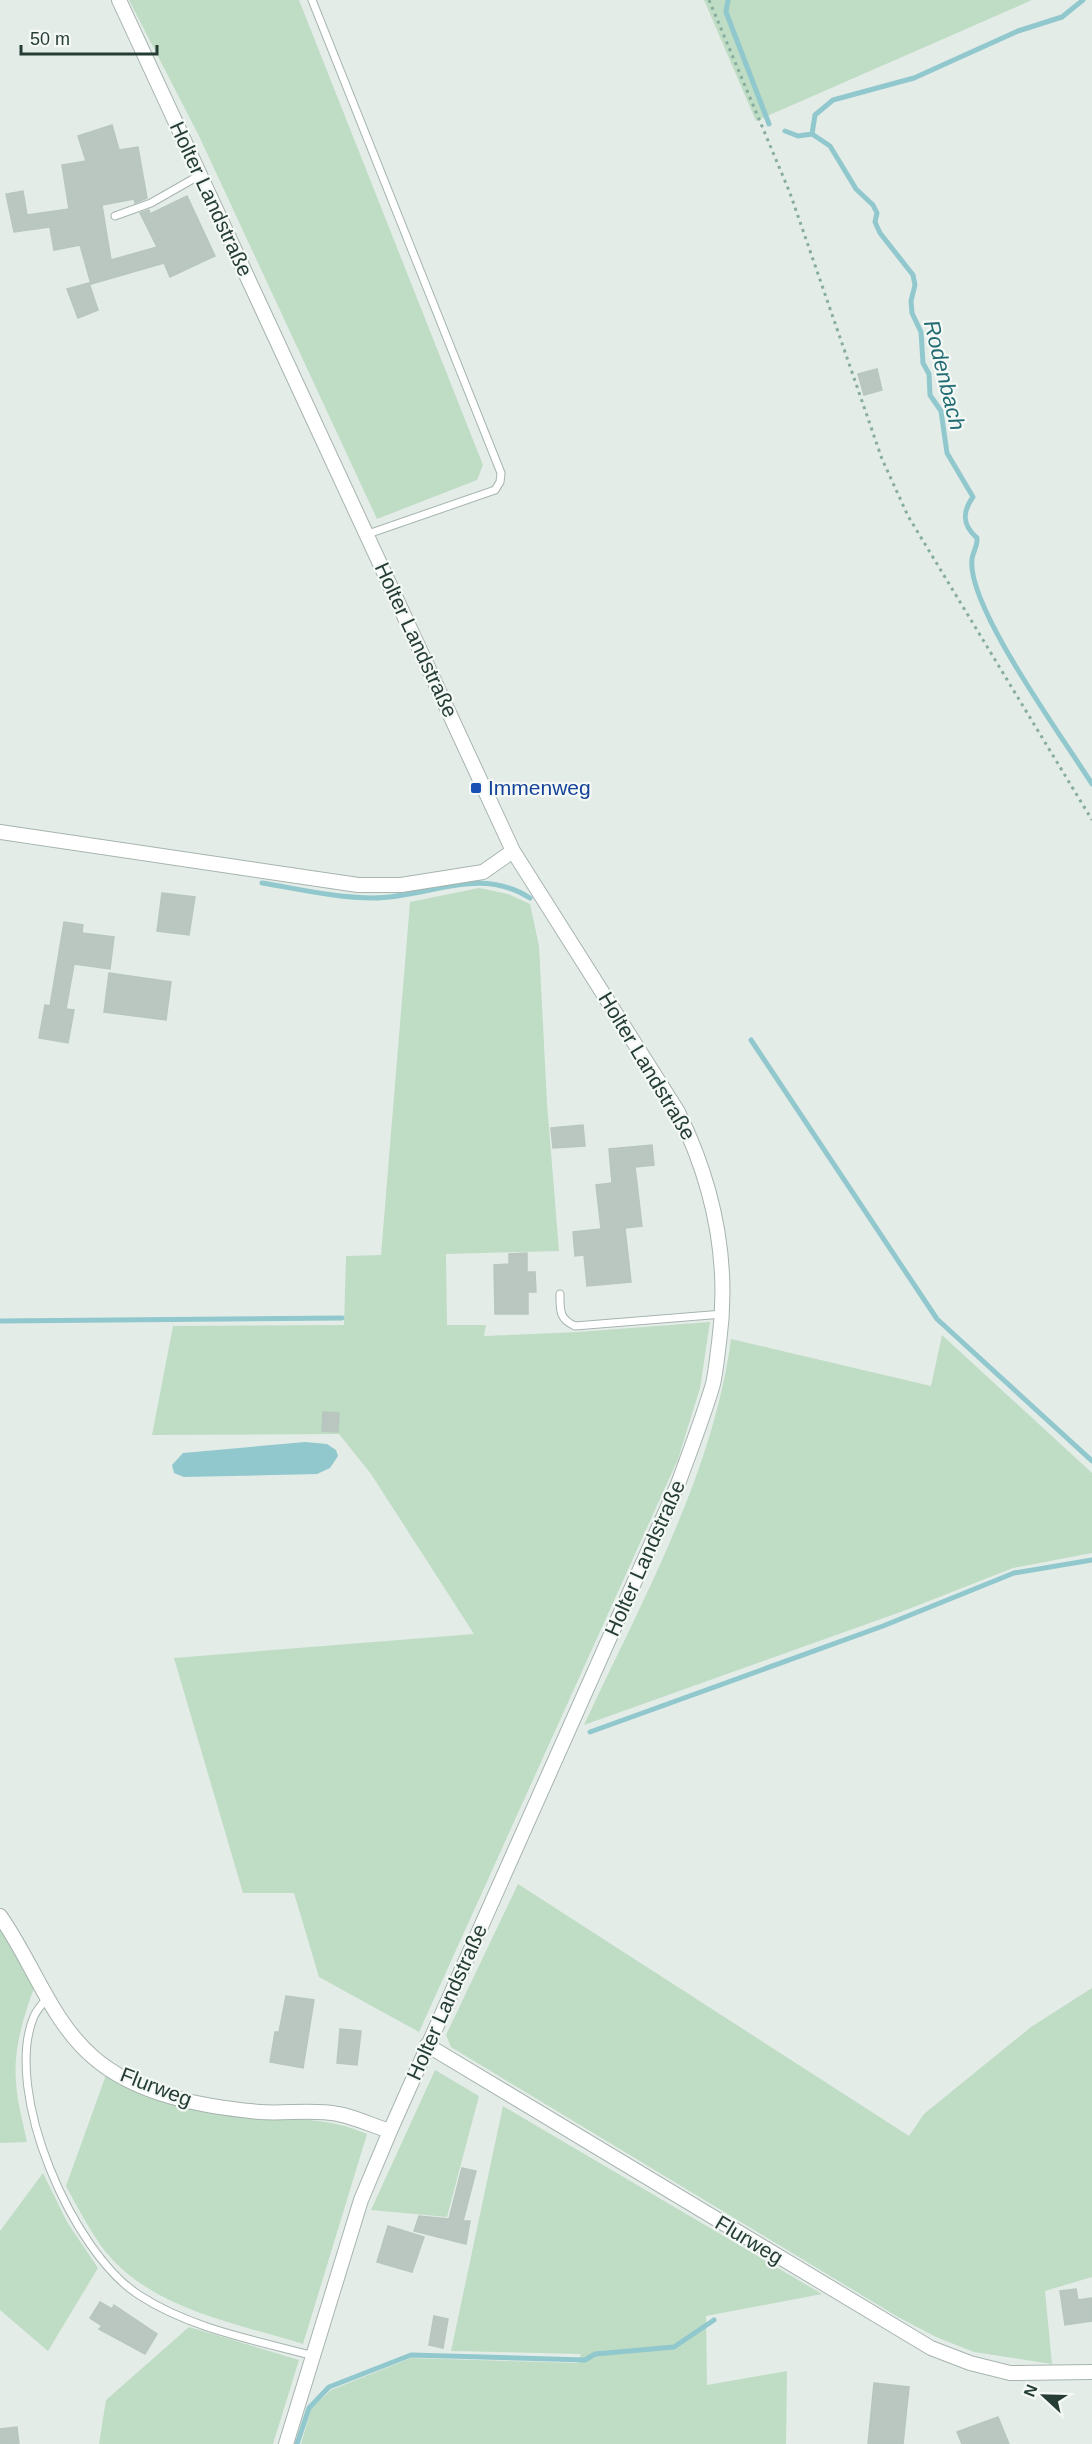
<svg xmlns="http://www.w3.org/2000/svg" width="1092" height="2444" viewBox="0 0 1092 2444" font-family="Arial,sans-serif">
  <rect width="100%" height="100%" fill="#e4ece8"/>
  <path fill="#bfdcc5" d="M 129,0 L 299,0 L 483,465 L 477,480 L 377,519 L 199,136 Z
    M 704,0 L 1032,0 L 756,121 Z
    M 479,888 L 508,894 L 530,904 L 539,946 L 547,1103 L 559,1251 L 446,1254 L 447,1325 L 486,1325 L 484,1336 L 578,1332 L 710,1322 L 700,1388 L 678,1459 L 419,2032 L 319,1977 L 294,1893 L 243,1893 L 174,1658 L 474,1634 L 371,1474 L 339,1434 L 152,1435 L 173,1326 L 344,1325 L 346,1256 L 381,1255 L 410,902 Z
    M 942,1335 L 1092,1473 L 1092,1553 L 1013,1568 L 906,1610 L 584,1725 C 641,1602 713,1475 731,1339 L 931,1386 Z
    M 518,1884 L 909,2136 L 924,2114 L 1031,2027 L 1092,1988 L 1092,2277 L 1045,2291 L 1052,2364 L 974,2352 L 936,2337 L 898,2317 L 451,2047 L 446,2035 Z
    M 0,1928 L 35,1985 C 24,2016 13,2048 16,2082 C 17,2102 23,2122 27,2142 L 0,2143 Z
    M 435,2070 L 479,2096 L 447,2217 L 371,2210 Z
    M 106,2075 C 140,2094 179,2109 218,2114 C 269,2121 319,2113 367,2134 L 303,2344 C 233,2322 148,2309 101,2246 C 88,2227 77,2207 66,2186 Z
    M 503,2106 L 822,2294 L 706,2316 L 707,2385 L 787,2371 L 786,2444 L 301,2444 L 311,2409 L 331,2390 L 411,2358 L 578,2363 L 581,2354 L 451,2351 Z
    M 43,2173 L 67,2222 L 98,2268 L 48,2351 L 0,2310 L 0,2231 Z
    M 189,2327 L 299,2360 L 273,2444 L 99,2444 L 106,2400 Z"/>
  <path fill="#91c8cd" d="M 305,1442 L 327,1444 L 336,1450 L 338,1456 L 330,1468 L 317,1474 L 184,1477 L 174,1473 L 172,1465 L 183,1453 Z"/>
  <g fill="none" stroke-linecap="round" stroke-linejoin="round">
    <path stroke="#91c8cd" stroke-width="5" d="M 728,0 L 726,12 L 769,124
      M 785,131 L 798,136 L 812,134
      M 812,134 L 830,146 L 856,189 L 873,205 L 877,213 L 875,222 L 880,233 L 913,275 L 915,285 L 911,301 L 912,313 L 921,332 L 923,363 L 929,374 L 930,395 L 941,411 L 947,453 L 973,497 C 962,512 962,525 977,538 C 978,546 973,551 972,559 C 966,606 1064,739 1092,784
      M 812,134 L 815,115 L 833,100 L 914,78 L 1018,31 L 1062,17 L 1083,0
      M 262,883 C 299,889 336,898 373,898 C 428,898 478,865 530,898
      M 751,1040 L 937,1319 L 1092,1461
      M 0,1321 L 342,1318
      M 590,1732 L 883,1626 L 1014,1573 L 1092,1560
      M 297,2444 L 309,2408 L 329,2387 L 411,2355 L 585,2360 L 595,2354 L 674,2347 L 714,2320"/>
  </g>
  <path fill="#bac7c1" stroke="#b7c6be" stroke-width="1.5" d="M 112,125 L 119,150 L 138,147 L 147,198 L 135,203 L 134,199 L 102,205 L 111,260 L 157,247 L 140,213 L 149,210 L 150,214 L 187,196 L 215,256 L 170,277 L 164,263 L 91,284 L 80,245 L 54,250 L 50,227 L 14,232 L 6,194 L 23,191 L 27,215 L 69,209 L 62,165 L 86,161 L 78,136 Z
    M 89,283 L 98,310 L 78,318 L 67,289 Z
    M 877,369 L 882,390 L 864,395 L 858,374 Z
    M 162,893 L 195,897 L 189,935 L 157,931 Z
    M 64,922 L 83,925 L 82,933 L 114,937 L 110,969 L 74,964 L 66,1009 L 74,1010 L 68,1043 L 39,1038 L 45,1005 L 50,1006 Z
    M 109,973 L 171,982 L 166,1020 L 104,1012 Z
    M 583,1125 L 585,1146 L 553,1148 L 551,1128 Z
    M 652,1145 L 654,1165 L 635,1167 L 642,1226 L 625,1228 L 631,1282 L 587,1286 L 584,1255 L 575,1256 L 573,1232 L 601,1229 L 596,1185 L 612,1183 L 609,1149 Z
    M 527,1253 L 527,1272 L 535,1272 L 536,1292 L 528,1292 L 528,1314 L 495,1314 L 494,1265 L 509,1264 L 509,1254 Z
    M 323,1412 L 339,1413 L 338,1432 L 322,1431 Z
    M 286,1996 L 314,2000 L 303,2068 L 270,2062 L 275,2032 L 279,2032 Z
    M 340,2029 L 361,2031 L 357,2065 L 337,2063 Z
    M 462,2168 L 476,2171 L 463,2221 L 470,2221 L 466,2244 L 414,2231 L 419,2216 L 449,2219 Z
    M 388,2226 L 424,2237 L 412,2272 L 377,2262 Z
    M 1076,2289 L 1078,2300 L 1092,2298 L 1092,2321 L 1065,2325 L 1060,2291 Z
    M 100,2302 L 112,2309 L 114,2305 L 157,2334 L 145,2354 L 99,2329 L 102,2326 L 90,2318 Z
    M 434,2316 L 448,2319 L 443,2348 L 429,2345 Z
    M 874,2383 L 909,2387 L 903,2444 L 868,2444 Z
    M 998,2417 L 1009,2444 L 962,2444 L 957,2432 Z
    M 17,2427 L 19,2444 L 0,2444 L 0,2429 Z"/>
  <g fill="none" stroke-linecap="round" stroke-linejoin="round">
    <g stroke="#a7b4af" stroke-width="9">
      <path id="service" d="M 312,0 L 501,473 L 500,482 L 495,490 L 368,534
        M 115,216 L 151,203 L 200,175
        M 560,1294 C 560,1310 559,1319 575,1326 L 723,1314
        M 47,1998 C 43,2003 37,2010 34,2016 C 2,2092 73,2253 139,2295 C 191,2329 255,2340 314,2356"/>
    </g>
    <g stroke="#a7b4af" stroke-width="16">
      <path id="minor" d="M 119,0 L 513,851 L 678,1112 C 714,1185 730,1263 719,1343 C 717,1357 716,1371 713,1384 C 703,1418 690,1451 678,1484 L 390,2131 L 361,2200 L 286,2444
        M 0,832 L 358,885 L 401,885 L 483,872 L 513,851
        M 0,1916 C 32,1961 51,2021 93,2057 C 136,2095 204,2107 260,2112 C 285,2114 313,2109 338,2114 C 355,2117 373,2126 390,2131
        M 427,2045 L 931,2348 L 970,2363 L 1010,2373 L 1092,2372"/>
    </g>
    <path stroke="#87ad9f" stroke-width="3" stroke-dasharray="3 4.5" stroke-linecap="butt" d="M 709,0 L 790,193 L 882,459 L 908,516 L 1092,820"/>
    <use href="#service" stroke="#fff" stroke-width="7"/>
    <use href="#minor" stroke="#fff" stroke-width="14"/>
  </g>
  <rect fill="#1a4fb4" stroke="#f4f9f6" stroke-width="2" x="470" y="782" width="12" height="12" rx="3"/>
  <g text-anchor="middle" stroke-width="4.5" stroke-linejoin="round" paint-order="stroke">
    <g font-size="21" fill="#253d35" stroke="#f4f9f6">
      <text transform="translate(211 199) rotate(65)" y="7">Holter Landstraße</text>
      <text transform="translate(416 640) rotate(65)" y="7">Holter Landstraße</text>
      <text transform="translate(647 1066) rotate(59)" y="7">Holter Landstraße</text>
      <text transform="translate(645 1558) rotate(-66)" y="7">Holter Landstraße</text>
      <text transform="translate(447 2002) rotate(-66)" y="7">Holter Landstraße</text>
      <text transform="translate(156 2087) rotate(21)" y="7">Flurweg</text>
      <text transform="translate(749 2240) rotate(31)" y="7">Flurweg</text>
    </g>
    <g font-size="21" fill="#164399" stroke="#f4f9f6" text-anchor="start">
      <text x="488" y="795">Immenweg</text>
    </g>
    <g font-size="22" font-style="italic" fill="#236c74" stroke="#f4f9f6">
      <text transform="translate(945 375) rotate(76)" y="8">Rodenbach</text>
    </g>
  </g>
  <g transform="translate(1044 2396) rotate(292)" stroke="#f4f9f6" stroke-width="4.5" paint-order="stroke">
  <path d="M0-4.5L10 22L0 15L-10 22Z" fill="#253d35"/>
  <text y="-9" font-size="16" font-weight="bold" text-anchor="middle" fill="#253d35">N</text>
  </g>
  <path d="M21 45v9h136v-9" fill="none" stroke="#253d35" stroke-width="3"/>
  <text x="30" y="45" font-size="18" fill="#253d35" stroke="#f4f9f6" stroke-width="4.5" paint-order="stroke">50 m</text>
</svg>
